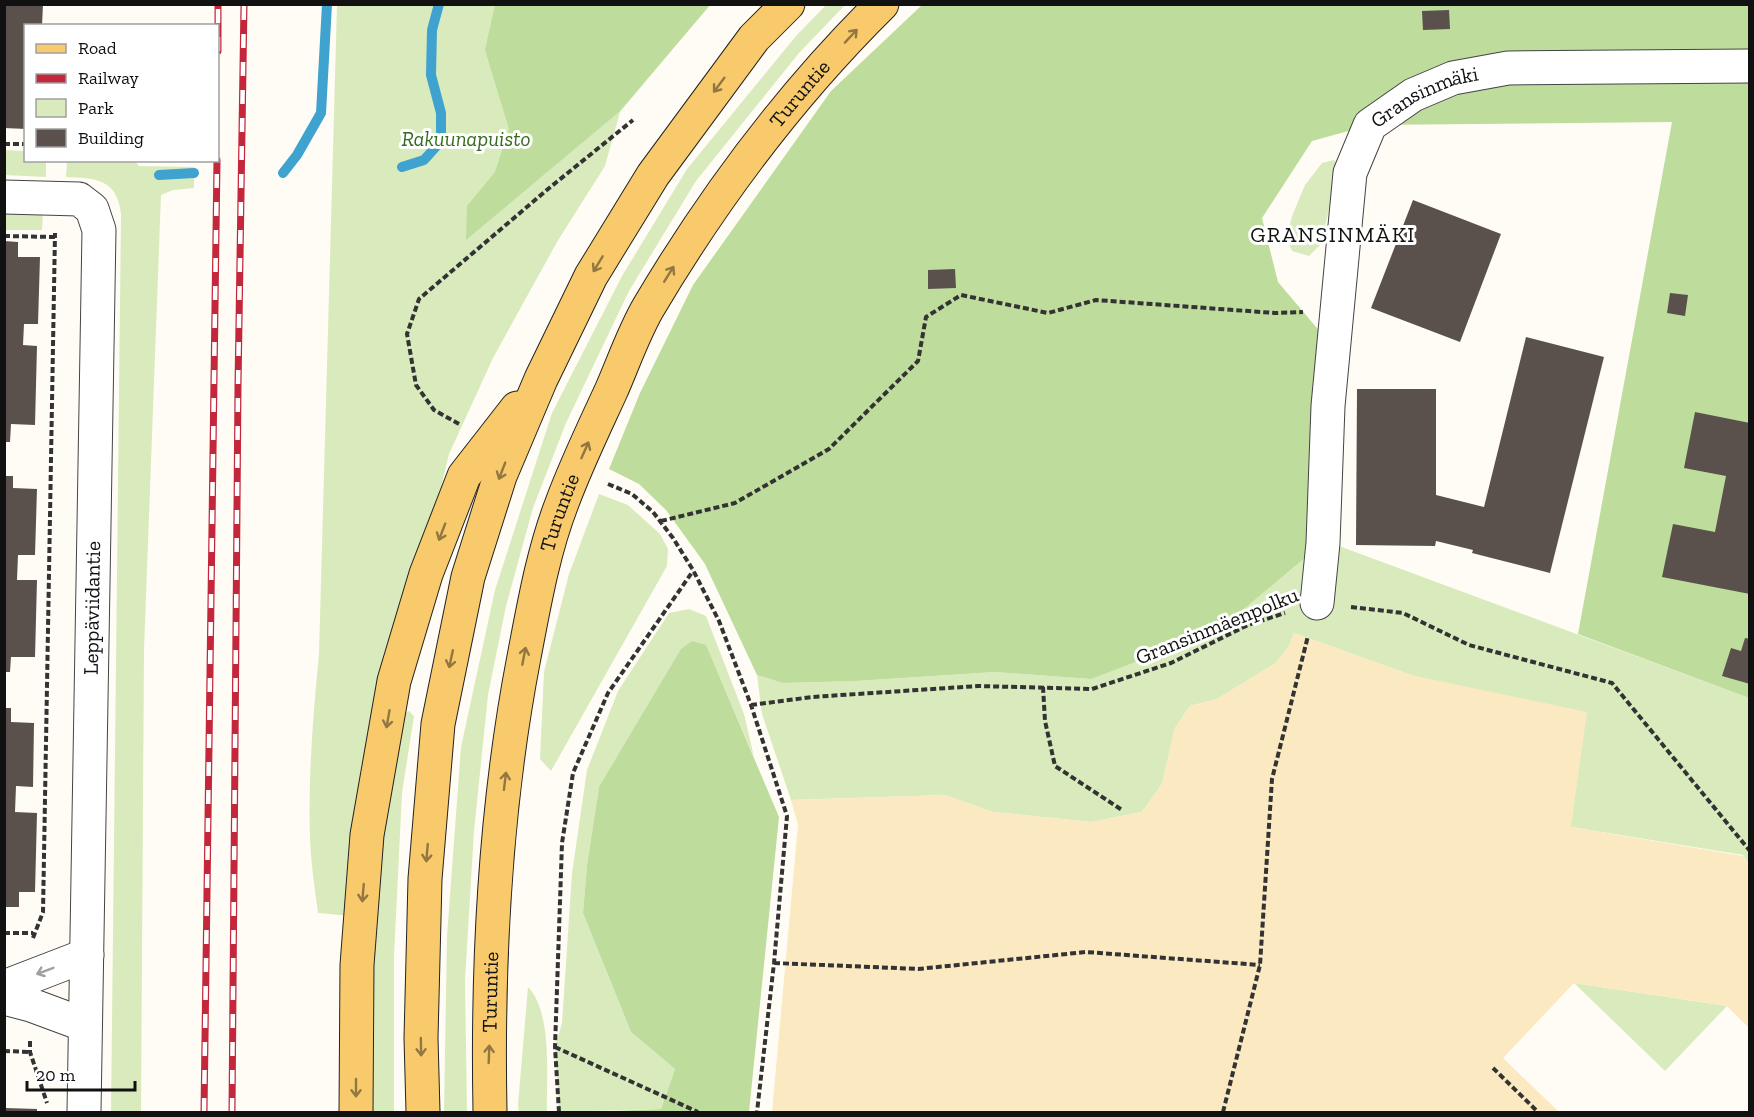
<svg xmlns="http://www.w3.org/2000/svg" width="1754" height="1117" viewBox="0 0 1754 1117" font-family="'Zilla Slab',serif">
  <rect width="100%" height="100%" fill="#fffcf5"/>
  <path fill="#d9ebbd" d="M 827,4 L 845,5 L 799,53 L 696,181 L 629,291 L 566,423 L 533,508 L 506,606 L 488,695 L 474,831 L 465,980 L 467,1112 L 444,1112 L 447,936 L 461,747 L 495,590 L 552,413 L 622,276 L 687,169 L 796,36 Z
    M 337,5 L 710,5 L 620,112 L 605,166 L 557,242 L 493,358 L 449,454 L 441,487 L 400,606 L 379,681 L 360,774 L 360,816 L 352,916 L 318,913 C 315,889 311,864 310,839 C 308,777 313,716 319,654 Z
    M 5,150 L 25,151 L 26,160 L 46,161 L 46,177 L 5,175 Z
    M 134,160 L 139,166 L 194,167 L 194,188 L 173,190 L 161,195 L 144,650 L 141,1112 L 111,1112 L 121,214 C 117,179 96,178 66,177 L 67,161 Z
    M 1334,160 L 1339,166 L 1321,244 L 1309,256 L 1292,251 L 1287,237 L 1292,216 L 1305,185 L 1322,163 Z
    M 5,211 L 43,212 L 42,230 L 5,230 Z
    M 599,494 L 628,505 L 660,534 L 668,549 L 667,566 L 551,771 L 540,759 L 544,672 L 569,574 Z
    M 1323,543 L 1339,546 L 1749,698 L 1749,865 L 1743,855 L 1571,827 L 1411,675 L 1294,633 L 1289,646 L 1276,663 L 1217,699 L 1190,706 L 1175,728 L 1162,784 L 1142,812 L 1091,822 L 993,812 L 945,795 L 791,800 L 762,714 L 757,675 L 784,683 L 856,681 L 995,672 L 1091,679 L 1238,614 Z
    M 689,609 L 706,616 L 744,714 L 754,757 L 706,646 L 599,787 L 587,865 L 583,913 L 631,1032 L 675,1069 L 661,1109 L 559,1112 L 555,1047 L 562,1023 L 572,873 L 587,770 L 618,691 L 669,613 Z
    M 409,711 L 414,716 L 402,793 L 394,956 L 394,1112 L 367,1112 L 367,1038 L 383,801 L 401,714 Z
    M 1574,983 L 1727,1006 L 1665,1071 Z
    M 528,987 C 553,1013 546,1077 547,1112 L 519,1112 L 518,1105 Z"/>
  <path fill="#bedc9c" d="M 495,5 L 710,5 L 619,112 L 466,240 L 467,206 L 495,172 L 509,129 L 485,50 Z
    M 922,5 L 1749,5 L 1749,698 L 1578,634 L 1672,122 L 1370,125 L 1312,141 L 1262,218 L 1278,282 L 1322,334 L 1312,552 L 1238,614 L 1169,649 L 1091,679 L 995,672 L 856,681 L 783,683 L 757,675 L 705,564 L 666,510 L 639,484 L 609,469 L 640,393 L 693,285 L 831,91 Z
    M 692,641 L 706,645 L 779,817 L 749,1112 L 589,1112 L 661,1109 L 675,1069 L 631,1032 L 583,913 L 587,865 L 599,787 L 681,649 Z"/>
  <path fill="#fbe9c1" d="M 1294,633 L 1411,675 L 1587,712 L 1571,827 L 1743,856 L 1749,865 L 1749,1028 L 1727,1006 L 1574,983 L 1503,1058 L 1559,1112 L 772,1112 L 798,825 L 791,800 L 945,795 L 993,812 L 1091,822 L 1142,812 L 1162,784 L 1175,728 L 1190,706 L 1217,699 L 1276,663 L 1289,646 Z"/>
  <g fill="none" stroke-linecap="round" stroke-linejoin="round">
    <path stroke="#3fa2cf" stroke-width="10" d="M 402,167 L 424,160 L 441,141 L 441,113 L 431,75 L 432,30 L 439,4
      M 283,173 L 297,155 L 321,113 L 327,4
      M 159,175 L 194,173"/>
  </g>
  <path fill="#5a514d" d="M 4,4 L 43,4 L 42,26 L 26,26 L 26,129 L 4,128 Z
    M 1449,10 L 1450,29 L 1423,30 L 1422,11 Z
    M 1413,200 L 1501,234 L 1460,342 L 1371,308 Z
    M 4,241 L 18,242 L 18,257 L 40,257 L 38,324 L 24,324 L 23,345 L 37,346 L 35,425 L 11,424 L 10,442 L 4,442 Z
    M 955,269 L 956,288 L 928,289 L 928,270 Z
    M 1670,293 L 1688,295 L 1685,316 L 1667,313 Z
    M 1526,337 L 1604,357 L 1550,573 L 1472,553 L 1473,550 L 1436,541 L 1435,546 L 1356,545 L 1357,389 L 1436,389 L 1436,495 L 1484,507 Z
    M 1695,412 L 1750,423 L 1750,594 L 1662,577 L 1673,524 L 1715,532 L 1726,476 L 1684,468 Z
    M 4,476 L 13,476 L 13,488 L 37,489 L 35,555 L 18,555 L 17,580 L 37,580 L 35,657 L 11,657 L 10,672 L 4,672 Z
    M 1745,638 L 1750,639 L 1750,684 L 1722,676 L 1731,648 L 1741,651 Z
    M 4,708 L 11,708 L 11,722 L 34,723 L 33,787 L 16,786 L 15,812 L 37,813 L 35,892 L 19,892 L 19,907 L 4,907 Z
    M 5,1108 L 37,1109 L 37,1112 L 5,1112 Z"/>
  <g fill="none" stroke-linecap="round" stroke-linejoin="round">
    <g stroke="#444" stroke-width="35">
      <g id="minor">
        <path d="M 4,197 L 79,199 L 92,209 L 99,230 L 84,1112"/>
        <path id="s1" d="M 1317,603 L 1323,543 L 1328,406 L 1350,173 L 1370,125 L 1413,95 L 1453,78 L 1508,68 L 1750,66"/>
        <path d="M 4,987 L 87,955"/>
        <path d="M 4,998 L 31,1005 L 85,1025"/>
      </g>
    </g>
    <g stroke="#222" stroke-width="35">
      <g id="primary">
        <path d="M 356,1112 L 357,965 L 367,835 L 394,681 L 426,574 L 464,476 L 517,408"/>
        <path d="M 423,1112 L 421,1038 L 425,879 L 438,724 L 468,577 L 500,476 L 541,379 L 591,276 L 653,175 L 754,38 L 788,4"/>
        <path id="s2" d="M 490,1112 C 487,960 495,807 524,657 C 534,605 543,552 562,503 C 576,465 594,428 611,391 C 623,364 633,334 648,308 C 713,198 791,94 882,4"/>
      </g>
    </g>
    <path stroke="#333" stroke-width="4" stroke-dasharray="6 3" stroke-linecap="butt" d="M 4,144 L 26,144
      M 4,236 L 55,237
      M 459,424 L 434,410 L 416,385 L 407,334 L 419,299 L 548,189 L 633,120
      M 608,484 L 632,494 L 653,512 L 673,538 L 693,570 L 719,621 L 751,705 L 787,816 L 774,963 L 757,1112
      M 661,521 L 735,503 L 829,449 L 918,361 L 926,317 L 961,295 L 1048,313 L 1096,300 L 1275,313 L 1303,312
      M 1351,607 L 1403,613 L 1469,645 L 1612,683 L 1750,851
      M 1043,687 L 1045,721 L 1055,766 L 1122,810
      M 751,705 L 812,697 L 978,686 L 1092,689 L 1171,663 L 1248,625 L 1285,613
      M 4,933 L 33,933
      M 33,938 L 43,912 L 55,233
      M 774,963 L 918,969 L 1086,952 L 1260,965
      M 30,1041 L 30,1052 L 47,1103
      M 555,1047 L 698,1112
      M 4,1051 L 30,1052
      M 1493,1068 L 1538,1112
      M 559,1112 L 555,1047 L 562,843 L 573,773 L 608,693 L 693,571
      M 1223,1112 L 1260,965 L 1272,779 L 1308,636"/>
    <use href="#minor" stroke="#fff" stroke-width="33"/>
    <use href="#primary" stroke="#f9ca6b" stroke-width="33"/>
    <g stroke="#c4263b" stroke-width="7">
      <path id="rail" d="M 218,51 L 218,4
        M 204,1112 L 217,160
        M 232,1112 L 238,386 L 244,4"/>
    </g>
    <use href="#rail" stroke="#fff" stroke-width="4.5" stroke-dasharray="14" stroke-linecap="butt"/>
  </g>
  <defs><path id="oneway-shaft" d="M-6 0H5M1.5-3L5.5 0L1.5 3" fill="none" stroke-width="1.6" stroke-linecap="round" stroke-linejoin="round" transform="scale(1.5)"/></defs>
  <g stroke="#917742">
    <use href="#oneway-shaft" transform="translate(851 36) rotate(-47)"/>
    <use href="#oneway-shaft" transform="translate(719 85) rotate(127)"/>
    <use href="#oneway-shaft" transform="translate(598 264) rotate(121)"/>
    <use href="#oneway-shaft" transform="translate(669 274) rotate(-58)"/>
    <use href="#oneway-shaft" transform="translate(585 450) rotate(-66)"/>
    <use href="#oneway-shaft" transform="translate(502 471) rotate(111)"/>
    <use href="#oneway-shaft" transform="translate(442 532) rotate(111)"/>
    <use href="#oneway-shaft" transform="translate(524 656) rotate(-79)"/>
    <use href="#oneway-shaft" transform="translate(451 659) rotate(102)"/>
    <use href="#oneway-shaft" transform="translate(388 719) rotate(100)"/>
    <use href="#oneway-shaft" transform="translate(505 781) rotate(-83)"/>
    <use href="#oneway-shaft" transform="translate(427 853) rotate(95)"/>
    <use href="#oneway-shaft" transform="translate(363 893) rotate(95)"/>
    <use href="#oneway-shaft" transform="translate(421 1047) rotate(89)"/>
    <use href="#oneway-shaft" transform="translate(489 1054) rotate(-88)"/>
    <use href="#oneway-shaft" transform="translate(356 1088) rotate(90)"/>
  </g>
  <use stroke="#a0a0a0" href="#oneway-shaft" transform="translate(45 971) rotate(159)"/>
  <g text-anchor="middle" stroke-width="6" stroke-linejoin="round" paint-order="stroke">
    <g font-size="21" fill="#111" stroke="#fff">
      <text dy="7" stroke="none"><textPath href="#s2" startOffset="1092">Turuntie</textPath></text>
      <text dy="7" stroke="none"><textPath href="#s1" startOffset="546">Gransinmäki</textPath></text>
      <text dy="7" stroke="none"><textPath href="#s2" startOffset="606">Turuntie</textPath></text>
      <text transform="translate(92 608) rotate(-89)" y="7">Leppäviidantie</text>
      <text transform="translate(1217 626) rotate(-22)" y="7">Gransinmäenpolku</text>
      <text dy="7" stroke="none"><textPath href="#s2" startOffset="120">Turuntie</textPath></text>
    </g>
    <g font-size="21" font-style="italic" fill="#356b1f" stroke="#fff">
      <text x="466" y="146">Rakuunapuisto</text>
    </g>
    <g font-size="22" letter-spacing="1.5" fill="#111" stroke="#fff">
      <text x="1333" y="242">GRANSINMÄKI</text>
    </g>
  </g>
  <rect width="1754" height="1117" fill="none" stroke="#111111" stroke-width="12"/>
  <rect x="24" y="24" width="195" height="138" fill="#ffffff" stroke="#a0a0a0" stroke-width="1.5"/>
  <rect x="36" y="44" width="30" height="9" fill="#f9ca6b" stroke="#a0a0a0" stroke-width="1.5"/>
  <text x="78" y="54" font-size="18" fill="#111111">Road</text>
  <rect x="36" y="74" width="30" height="9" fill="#c4263b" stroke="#a0a0a0" stroke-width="1.5"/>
  <text x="78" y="84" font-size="18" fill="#111111">Railway</text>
  <rect x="36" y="99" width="30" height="18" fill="#d9ebbd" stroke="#a0a0a0" stroke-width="1.5"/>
  <text x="78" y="114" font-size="18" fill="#111111">Park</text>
  <rect x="36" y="129" width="30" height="18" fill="#5a514d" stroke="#a0a0a0" stroke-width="1.5"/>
  <text x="78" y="144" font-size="18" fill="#111111">Building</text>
  <path d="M27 1081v9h108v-9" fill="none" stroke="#111111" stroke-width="3"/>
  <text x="36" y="1081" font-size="18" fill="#111111" stroke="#ffffff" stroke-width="4.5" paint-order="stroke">20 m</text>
</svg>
